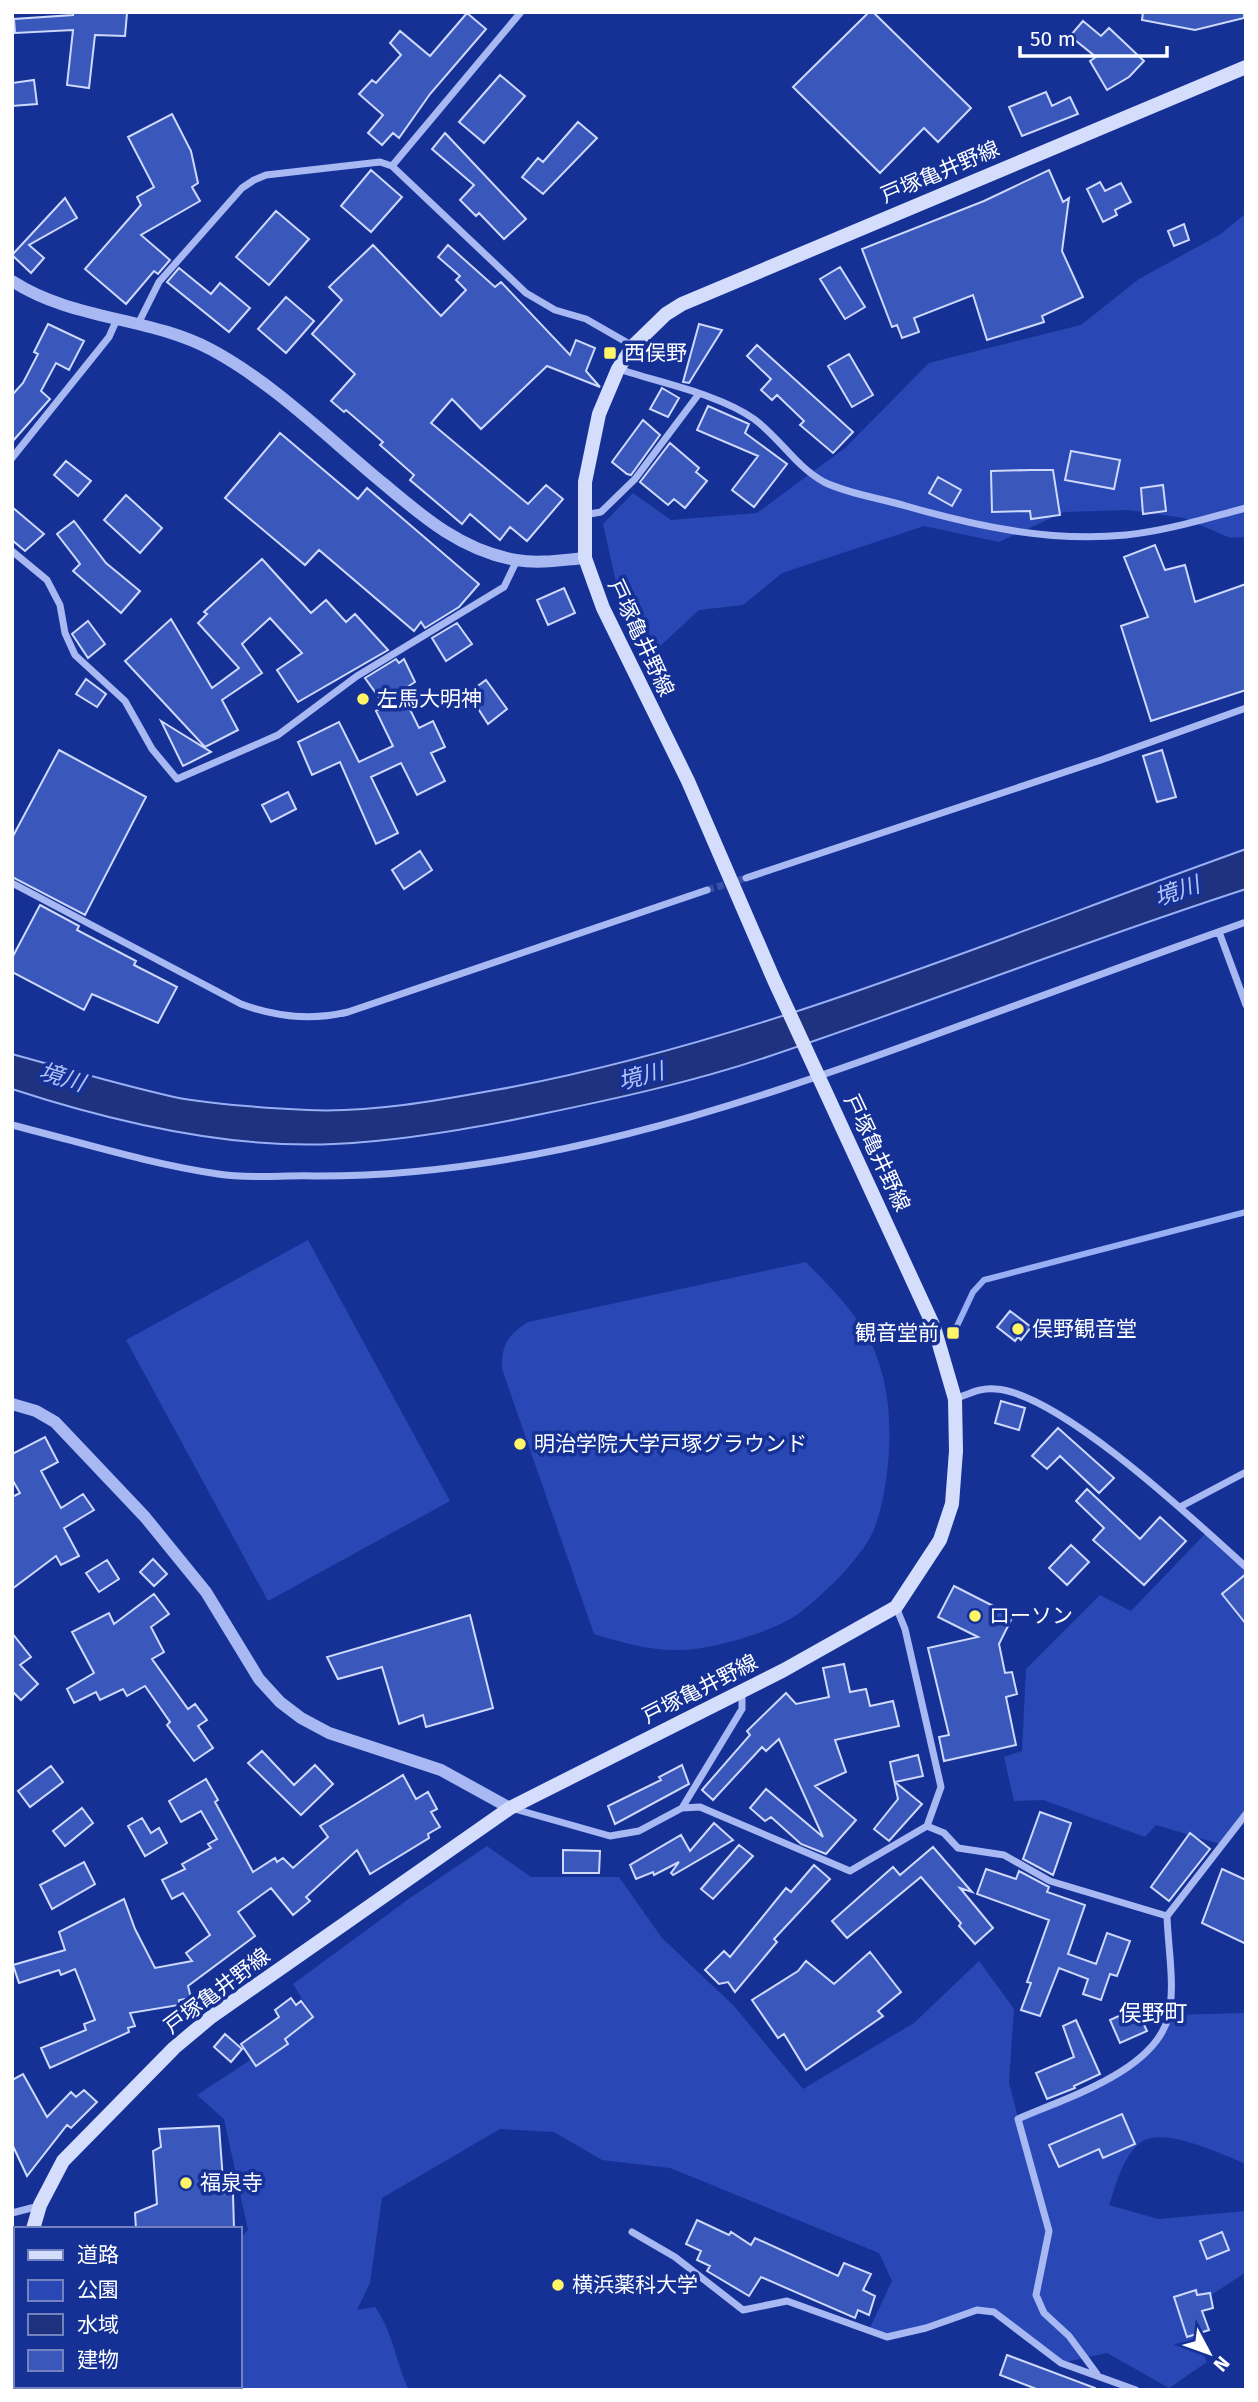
<svg xmlns="http://www.w3.org/2000/svg" width="1258" height="2402" viewBox="0 0 1258 2402" font-family="'Fira Sans','Noto Sans JP',sans-serif">
  <rect width="100%" height="100%" fill="#153196"/>
  <path fill="#2948b5" d="M 1246,213 L 1246,537 L 1230,538 L 1184,518 L 1128,510 L 1064,512 L 999,542 L 924,526 L 782,573 L 743,605 L 699,610 L 655,651 L 617,587 L 603,524 L 633,493 L 671,520 L 757,513 L 845,448 L 929,363 L 1081,325 L 1139,279 L 1221,234 Z
    M 308,1240 L 450,1501 L 268,1601 L 126,1340 Z
    M 806,1262 C 828,1285 851,1307 867,1335 C 886,1370 891,1410 889,1449 C 888,1474 882,1519 868,1541 C 852,1567 822,1596 798,1614 C 773,1632 713,1649 682,1650 C 651,1651 623,1643 594,1634 L 502,1369 C 501,1345 508,1335 528,1322 Z
    M 1207,1532 L 1246,1567 L 1246,1814 L 1223,1845 L 1156,1825 L 1145,1837 L 1043,1800 L 1014,1801 L 1004,1757 L 1022,1751 L 1026,1669 L 1100,1595 L 1131,1611 Z
    M 487,1846 L 531,1877 L 619,1877 L 662,1938 L 734,2006 L 803,2089 L 914,2023 L 979,1961 L 1014,2009 L 1009,2082 L 1018,2118 L 1127,2068 L 1154,2045 L 1169,2015 L 1246,2013 L 1246,2164 C 1223,2154 1163,2126 1141,2142 C 1123,2156 1116,2185 1109,2205 L 1158,2219 L 1246,2211 L 1246,2272 L 1183,2314 L 1207,2362 L 1169,2388 L 1107,2353 L 1061,2363 L 994,2312 L 977,2310 L 887,2337 L 869,2330 L 892,2281 L 879,2253 L 670,2168 L 602,2160 L 554,2132 L 500,2129 L 382,2198 L 370,2283 L 357,2310 L 375,2307 C 394,2334 395,2361 409,2390 L 237,2390 L 233,2386 L 240,2386 L 240,2238 L 248,2230 L 224,2119 L 197,2095 L 314,2018 L 293,1984 L 410,1898 Z"/>
  <path fill="#1e3280" stroke="#99aff4" stroke-width="2" d="M 1246,849 L 1246,889 C 1085,941 928,1003 767,1057 C 693,1082 614,1099 537,1115 C 470,1129 402,1141 334,1144 C 227,1149 113,1122 12,1089 L 12,1054 C 66,1069 120,1085 174,1097 C 213,1105 268,1108 308,1110 C 376,1113 446,1099 512,1087 C 765,1038 1005,935 1246,849 Z"/>
  <g fill="none" stroke-linecap="round" stroke-linejoin="round">
    <path stroke="#99aff4" stroke-width="6" d="M 957,1326 L 973,1292 L 984,1280 L 1246,1212"/>
  </g>
  <path fill="#3a57bc" stroke="#ced9fc" stroke-width="2" d="M 73,12 L 127,13 L 125,36 L 95,35 L 89,88 L 67,85 L 73,30 L 15,33 L 14,19 L 73,15 Z
    M 869,12 L 873,12 L 971,108 L 938,142 L 924,128 L 880,173 L 793,87 Z
    M 1143,12 L 1244,12 L 1244,18 L 1195,30 L 1142,20 Z
    M 467,13 L 486,29 L 430,94 L 399,138 L 393,133 L 382,145 L 368,133 L 383,115 L 359,94 L 372,80 L 376,83 L 401,55 L 390,43 L 400,31 L 430,56 Z
    M 1083,21 L 1101,36 L 1109,28 L 1144,61 L 1129,77 L 1107,90 L 1090,61 L 1096,57 L 1070,36 Z
    M 500,75 L 525,96 L 484,143 L 459,122 Z
    M 34,80 L 37,104 L 12,106 L 12,83 Z
    M 1046,92 L 1052,106 L 1070,97 L 1078,114 L 1022,136 L 1009,107 Z
    M 172,114 L 191,151 L 198,183 L 192,187 L 200,201 L 141,235 L 170,260 L 158,274 L 154,271 L 126,304 L 85,269 L 141,205 L 137,197 L 154,187 L 128,137 Z
    M 578,122 L 597,138 L 543,194 L 522,177 L 538,158 L 543,162 Z
    M 445,133 L 526,219 L 504,239 L 479,213 L 476,216 L 460,200 L 474,185 L 432,149 Z
    M 371,170 L 402,197 L 371,232 L 341,206 Z
    M 1049,170 L 1063,202 L 1069,198 L 1062,251 L 1083,297 L 1042,316 L 1044,322 L 987,340 L 973,295 L 914,318 L 919,332 L 902,338 L 897,325 L 892,327 L 862,249 L 984,201 Z
    M 1100,182 L 1105,191 L 1121,183 L 1131,202 L 1115,210 L 1117,215 L 1103,222 L 1087,189 Z
    M 65,198 L 77,218 L 29,245 L 44,258 L 31,273 L 12,255 Z
    M 276,211 L 309,239 L 269,285 L 236,257 Z
    M 1184,224 L 1189,240 L 1174,246 L 1168,231 Z
    M 373,245 L 441,316 L 466,290 L 456,280 L 460,276 L 438,257 L 448,245 L 495,287 L 501,282 L 570,355 L 576,340 L 595,348 L 586,371 L 600,387 L 547,366 L 481,429 L 452,399 L 431,423 L 528,504 L 546,485 L 563,499 L 527,541 L 510,527 L 500,540 L 470,514 L 462,524 L 410,480 L 414,475 L 380,445 L 383,442 L 346,410 L 344,412 L 331,401 L 355,374 L 312,334 L 342,300 L 329,287 Z
    M 840,267 L 865,307 L 845,319 L 820,279 Z
    M 179,268 L 211,294 L 220,283 L 250,308 L 229,332 L 167,282 Z
    M 286,297 L 314,321 L 286,353 L 258,329 Z
    M 48,324 L 84,341 L 69,370 L 56,363 L 41,391 L 50,399 L 12,442 L 12,395 L 23,383 L 38,354 L 34,352 Z
    M 699,324 L 722,330 L 689,383 L 683,382 Z
    M 757,345 L 853,432 L 833,453 L 800,425 L 804,421 L 777,395 L 772,400 L 761,390 L 771,379 L 747,356 Z
    M 849,354 L 873,395 L 852,407 L 828,366 Z
    M 662,388 L 679,398 L 668,417 L 650,409 Z
    M 708,406 L 749,424 L 745,433 L 787,464 L 754,507 L 732,490 L 758,456 L 697,430 Z
    M 643,420 L 660,435 L 631,475 L 627,474 L 612,462 Z
    M 280,433 L 358,499 L 367,488 L 479,584 L 459,607 L 425,628 L 421,622 L 414,631 L 319,550 L 305,565 L 225,498 Z
    M 670,443 L 699,468 L 696,472 L 707,481 L 685,508 L 674,499 L 668,505 L 640,482 Z
    M 1071,451 L 1120,460 L 1114,489 L 1065,480 Z
    M 66,461 L 91,481 L 78,496 L 54,475 Z
    M 1031,470 L 1053,470 L 1060,515 L 1031,519 L 1030,511 L 992,512 L 991,471 Z
    M 938,477 L 961,490 L 952,506 L 929,493 Z
    M 1163,485 L 1166,511 L 1143,514 L 1141,488 Z
    M 126,495 L 162,528 L 140,553 L 104,520 Z
    M 12,507 L 44,534 L 25,551 L 12,540 Z
    M 74,521 L 106,563 L 140,591 L 121,613 L 73,571 L 80,564 L 57,534 Z
    M 1155,545 L 1165,570 L 1185,565 L 1195,602 L 1246,584 L 1246,690 L 1151,721 L 1121,626 L 1148,617 L 1124,557 Z
    M 262,559 L 311,613 L 326,600 L 346,622 L 355,614 L 388,650 L 298,702 L 277,670 L 302,653 L 270,618 L 242,644 L 262,673 L 222,700 L 238,730 L 205,747 L 125,661 L 171,619 L 212,688 L 239,668 L 198,623 L 207,614 L 204,612 Z
    M 564,588 L 575,613 L 548,625 L 537,600 Z
    M 88,621 L 105,644 L 88,658 L 72,634 Z
    M 457,623 L 472,644 L 446,661 L 432,638 Z
    M 396,659 L 399,663 L 404,659 L 415,682 L 401,691 L 419,728 L 433,721 L 445,747 L 431,753 L 445,781 L 417,795 L 401,763 L 371,777 L 398,833 L 376,844 L 340,762 L 312,775 L 298,742 L 339,722 L 359,762 L 393,746 L 376,711 L 385,706 L 365,678 Z
    M 86,679 L 106,694 L 97,707 L 76,694 Z
    M 486,680 L 507,709 L 488,724 L 468,693 Z
    M 161,721 L 211,752 L 183,766 Z
    M 59,750 L 146,797 L 85,915 L 12,877 L 12,838 Z
    M 1162,750 L 1176,797 L 1157,802 L 1143,756 Z
    M 288,792 L 296,809 L 271,822 L 262,805 Z
    M 420,851 L 432,870 L 404,889 L 392,870 Z
    M 40,905 L 79,926 L 77,930 L 136,961 L 134,965 L 177,987 L 158,1023 L 92,994 L 84,1010 L 12,972 L 12,958 Z
    M 1010,1311 L 1031,1327 L 1021,1340 L 1018,1337 L 1015,1341 L 997,1327 Z
    M 1001,1401 L 1025,1408 L 1019,1430 L 995,1423 Z
    M 1058,1428 L 1114,1478 L 1099,1493 L 1060,1456 L 1047,1469 L 1032,1456 Z
    M 45,1437 L 58,1462 L 41,1471 L 61,1508 L 83,1494 L 94,1510 L 64,1528 L 79,1556 L 61,1565 L 56,1556 L 12,1589 L 12,1497 L 20,1493 L 12,1479 L 12,1454 Z
    M 1087,1489 L 1140,1539 L 1160,1517 L 1186,1541 L 1144,1585 L 1093,1540 L 1104,1528 L 1076,1501 Z
    M 1071,1545 L 1089,1562 L 1067,1585 L 1049,1568 Z
    M 153,1559 L 167,1574 L 154,1586 L 140,1572 Z
    M 107,1560 L 119,1579 L 99,1592 L 86,1573 Z
    M 1246,1574 L 1246,1624 L 1222,1594 Z
    M 954,1586 L 1013,1616 L 999,1644 L 1005,1673 L 1012,1672 L 1017,1694 L 1006,1697 L 1016,1745 L 944,1761 L 939,1737 L 949,1735 L 928,1648 L 978,1637 L 938,1617 Z
    M 154,1594 L 169,1614 L 151,1627 L 164,1652 L 152,1659 L 188,1709 L 195,1704 L 207,1720 L 198,1726 L 213,1748 L 194,1761 L 167,1725 L 170,1722 L 145,1686 L 127,1696 L 123,1689 L 100,1700 L 96,1692 L 74,1703 L 67,1689 L 94,1673 L 72,1632 L 109,1613 L 114,1624 Z
    M 470,1615 L 493,1708 L 426,1727 L 423,1715 L 399,1724 L 382,1667 L 338,1679 L 327,1657 Z
    M 12,1633 L 31,1657 L 20,1665 L 38,1684 L 21,1700 L 12,1691 Z
    M 844,1664 L 850,1692 L 866,1689 L 870,1706 L 893,1701 L 899,1726 L 835,1740 L 846,1772 L 815,1786 L 856,1820 L 826,1854 L 801,1844 L 771,1817 L 765,1821 L 750,1808 L 766,1789 L 823,1837 L 779,1739 L 766,1751 L 762,1747 L 713,1800 L 702,1790 L 750,1735 L 747,1731 L 786,1693 L 796,1704 L 829,1697 L 823,1668 Z
    M 262,1751 L 294,1785 L 315,1765 L 333,1784 L 301,1815 L 248,1763 Z
    M 918,1755 L 923,1776 L 895,1782 L 922,1804 L 889,1841 L 874,1829 L 898,1799 L 890,1762 Z
    M 682,1765 L 689,1784 L 615,1824 L 608,1806 L 661,1780 L 659,1777 Z
    M 51,1766 L 63,1782 L 30,1807 L 18,1791 Z
    M 403,1775 L 416,1799 L 428,1792 L 437,1809 L 431,1812 L 440,1827 L 428,1834 L 429,1838 L 370,1874 L 357,1850 L 306,1897 L 310,1901 L 293,1915 L 271,1888 L 238,1912 L 255,1936 L 188,1986 L 191,1998 L 179,2000 L 179,2005 L 130,2013 L 135,2026 L 128,2028 L 129,2032 L 50,2068 L 41,2048 L 86,2030 L 84,2024 L 95,2020 L 75,1969 L 61,1975 L 59,1970 L 53,1972 L 19,1983 L 13,1965 L 65,1950 L 59,1932 L 124,1899 L 135,1929 L 155,1968 L 192,1961 L 186,1953 L 210,1935 L 183,1893 L 172,1899 L 162,1880 L 185,1869 L 182,1864 L 211,1848 L 208,1844 L 217,1839 L 201,1811 L 181,1822 L 169,1801 L 206,1779 L 218,1800 L 215,1802 L 253,1872 L 275,1858 L 277,1862 L 283,1858 L 293,1868 L 328,1837 L 320,1826 Z
    M 82,1808 L 93,1823 L 65,1846 L 53,1831 Z
    M 1040,1812 L 1071,1823 L 1053,1875 L 1023,1859 Z
    M 142,1818 L 151,1833 L 159,1828 L 167,1843 L 145,1856 L 128,1826 Z
    M 714,1823 L 733,1840 L 673,1875 L 671,1873 L 679,1862 L 654,1875 L 653,1872 L 636,1879 L 630,1865 L 681,1835 L 690,1851 Z
    M 1190,1833 L 1210,1849 L 1169,1901 L 1151,1887 Z
    M 739,1845 L 753,1856 L 713,1899 L 701,1889 Z
    M 933,1847 L 972,1892 L 960,1888 L 993,1928 L 975,1944 L 959,1926 L 961,1923 L 921,1877 L 847,1938 L 832,1921 L 893,1867 L 900,1875 Z
    M 563,1850 L 600,1851 L 599,1873 L 563,1873 Z
    M 84,1862 L 95,1884 L 52,1909 L 40,1885 Z
    M 814,1865 L 830,1879 L 774,1939 L 777,1942 L 735,1992 L 728,1982 L 719,1984 L 705,1970 L 724,1951 L 730,1957 L 786,1888 L 791,1892 Z
    M 986,1869 L 1016,1879 L 1019,1871 L 1049,1887 L 1047,1892 L 1085,1905 L 1068,1954 L 1096,1964 L 1107,1933 L 1130,1941 L 1117,1976 L 1110,1974 L 1101,2000 L 1083,1994 L 1088,1979 L 1059,1968 L 1040,2016 L 1021,2010 L 1031,1983 L 1027,1982 L 1049,1920 L 977,1894 Z
    M 1222,1869 L 1246,1880 L 1246,1944 L 1202,1923 Z
    M 870,1952 L 901,1992 L 878,2011 L 883,2016 L 806,2070 L 784,2034 L 778,2038 L 752,2000 L 798,1971 L 806,1961 L 834,1984 Z
    M 291,1998 L 296,2005 L 301,2001 L 313,2017 L 285,2039 L 288,2044 L 256,2066 L 241,2044 L 279,2017 L 275,2010 Z
    M 1136,2008 L 1147,2031 L 1120,2043 L 1110,2020 Z
    M 1076,2020 L 1100,2074 L 1074,2086 L 1075,2088 L 1047,2099 L 1036,2073 L 1074,2057 L 1063,2026 Z
    M 225,2034 L 242,2049 L 231,2062 L 214,2047 Z
    M 23,2074 L 47,2117 L 71,2092 L 76,2097 L 84,2090 L 97,2102 L 71,2128 L 67,2125 L 27,2176 L 12,2144 L 12,2080 Z
    M 1122,2114 L 1135,2144 L 1103,2158 L 1099,2149 L 1059,2167 L 1049,2145 Z
    M 219,2126 L 224,2194 L 233,2194 L 234,2229 L 136,2229 L 135,2213 L 157,2204 L 153,2151 L 161,2147 L 159,2129 Z
    M 697,2220 L 729,2235 L 731,2232 L 751,2245 L 755,2238 L 838,2276 L 844,2263 L 871,2274 L 863,2290 L 875,2296 L 869,2315 L 858,2310 L 855,2318 L 761,2277 L 749,2296 L 707,2271 L 710,2266 L 697,2260 L 701,2251 L 686,2244 Z
    M 1222,2232 L 1229,2250 L 1207,2259 L 1200,2241 Z
    M 1196,2290 L 1197,2295 L 1210,2293 L 1213,2308 L 1202,2311 L 1209,2330 L 1187,2337 L 1174,2297 Z
    M 1007,2355 L 1095,2388 L 1094,2390 L 1039,2390 L 1000,2375 Z"/>
  <g fill="none" stroke-linecap="round" stroke-linejoin="round">
    <path stroke="#3850a6" stroke-width="7" stroke-dasharray="7 3.5" stroke-linecap="butt" d="M 707,890 L 746,878"/>
    <path stroke="#a7b8f2" stroke-width="7" d="M 392,166 L 526,293 L 555,310 L 586,319 L 633,346
      M 139,322 L 159,282 L 242,188 L 254,180 L 266,175 L 380,162 L 392,166 L 521,12
      M 619,369 C 660,383 719,394 754,419 C 780,438 795,466 824,482 C 848,494 880,498 906,506 C 979,527 1050,542 1126,535 C 1166,531 1207,518 1246,508
      M 12,458 L 109,337 L 117,319
      M 584,515 L 601,512 L 635,479 L 698,395
      M 12,551 L 47,580 L 60,605 L 65,633 L 75,655 L 125,701 L 152,749 L 177,779 L 278,735 L 357,676 L 504,587 L 517,560
      M 746,878 L 1101,760 L 1246,708
      M 12,883 L 241,1004 C 276,1017 311,1021 348,1012 L 707,890
      M 1219,932 L 1246,1005
      M 12,1125 C 80,1142 149,1164 218,1174 C 249,1179 283,1175 315,1176 C 526,1177 729,1110 926,1038 C 1032,999 1139,960 1246,922
      M 955,1399 C 969,1394 981,1387 996,1389 C 1061,1394 1195,1521 1246,1567
      M 1180,1507 L 1246,1472
      M 511,1808 L 610,1836 L 639,1831 L 682,1808 L 742,1709 L 742,1692
      M 682,1808 L 700,1807 L 850,1871 L 927,1826 L 941,1787 L 905,1629 L 896,1607
      M 927,1826 L 944,1833 L 958,1848 L 1004,1855 L 1050,1881 L 1167,1916 C 1168,1947 1175,1984 1169,2014 C 1157,2071 1065,2098 1018,2119 L 1049,2231 L 1036,2295 L 1044,2313 L 1069,2336 L 1097,2374
      M 1167,1916 L 1246,1814
      M 12,2213 L 39,2206
      M 632,2232 L 675,2257 L 743,2310 L 787,2301 L 887,2337 L 926,2328 L 977,2310 L 994,2312 L 1061,2363 L 1136,2390"/>
    <path stroke="#a7b8f2" stroke-width="12" d="M 12,281 C 74,321 148,316 212,350 C 275,384 329,439 384,484 C 424,518 463,551 516,560 C 539,564 562,560 585,558
      M 12,1404 L 36,1411 L 55,1422 L 145,1517 L 206,1592 L 259,1679 L 280,1702 L 301,1718 L 329,1733 L 441,1770 L 510,1808"/>
    <path stroke="#d5ddfc" stroke-width="14" d="M 33,2229 L 40,2205 L 63,2161 L 174,2048 L 211,2017 L 510,1808 L 784,1670 L 896,1607 L 940,1540 L 952,1504 L 956,1451 L 955,1399 L 934,1327 L 774,980 L 688,781 L 603,608 L 585,558 L 585,482 L 599,414 L 618,369 L 633,346 L 666,314 L 682,304 L 1246,67
      M 62,2386 L 63,2390"/>
  </g>
  <g fill="#fff567" stroke="#153196" stroke-width="2.5">
    <rect x="603" y="346" width="14" height="14" rx="3.5"/>
    <circle cx="363" cy="699" r="7"/>
    <circle cx="1018" cy="1329" r="7"/>
    <rect x="946" y="1326" width="14" height="14" rx="3.5"/>
    <circle cx="520" cy="1444" r="7"/>
    <circle cx="975" cy="1616" r="7"/>
    <circle cx="186" cy="2183" r="7"/>
    <circle cx="558" cy="2285" r="7"/>
  </g>
  <g text-anchor="middle" stroke-width="7" stroke-linejoin="round" paint-order="stroke">
    <g font-size="21" fill="#fff" stroke="#153196">
      <text transform="translate(940 172) rotate(-23)" y="7">戸塚亀井野線</text>
      <text transform="translate(641 638) rotate(65)" y="7">戸塚亀井野線</text>
      <text transform="translate(877 1153) rotate(65)" y="7">戸塚亀井野線</text>
      <text transform="translate(700 1689) rotate(-27)" y="7">戸塚亀井野線</text>
      <text transform="translate(217 1991) rotate(-37)" y="7">戸塚亀井野線</text>
    </g>
    <g font-size="21" fill="#fff" stroke="#153196" text-anchor="start">
      <text x="624" y="360">西俣野</text>
      <text x="377" y="706">左馬大明神</text>
      <text x="1032" y="1336">俣野観音堂</text>
      <text x="939" y="1340" text-anchor="end">観音堂前</text>
      <text x="534" y="1451">明治学院大学戸塚グラウンド</text>
      <text x="989" y="1623">ローソン</text>
      <text x="200" y="2190">福泉寺</text>
      <text x="572" y="2292">横浜薬科大学</text>
    </g>
    <g font-size="23" font-style="italic" fill="#b3c3f8" stroke="#153196">
      <text transform="translate(1177 891) rotate(-19)" y="8">境川</text>
      <text transform="translate(641 1076) rotate(-15)" y="8">境川</text>
      <text transform="translate(62 1077) rotate(17)" y="8">境川</text>
    </g>
    <g font-size="23" fill="#fff" stroke="#153196">
      <text x="1153" y="2021">俣野町</text>
    </g>
  </g>
  <rect width="1258" height="2402" fill="none" stroke="#ffffff" stroke-width="28"/>
  <rect x="14" y="2227" width="228" height="161" fill="#153196" stroke="#7383c0" stroke-width="2"/>
  <rect x="28" y="2250" width="35" height="10" fill="#d5ddfc" stroke="#7383c0" stroke-width="2"/>
  <text x="77" y="2262" font-size="21" fill="#ffffff">道路</text>
  <rect x="28" y="2280" width="35" height="21" fill="#2948b5" stroke="#7383c0" stroke-width="2"/>
  <text x="77" y="2297" font-size="21" fill="#ffffff">公園</text>
  <rect x="28" y="2314" width="35" height="21" fill="#1e3280" stroke="#7383c0" stroke-width="2"/>
  <text x="77" y="2332" font-size="21" fill="#ffffff">水域</text>
  <rect x="28" y="2350" width="35" height="21" fill="#3a57bc" stroke="#7383c0" stroke-width="2"/>
  <text x="77" y="2367" font-size="21" fill="#ffffff">建物</text>
  <g transform="translate(1209 2353) rotate(131)" stroke="#153196" stroke-width="5" paint-order="stroke">
  <path d="M0-5L12 26L0 18L-12 26Z" fill="#ffffff"/>
  <text y="-10" font-size="19" font-weight="bold" text-anchor="middle" fill="#ffffff">N</text>
  </g>
  <path d="M1020 46v10h147v-10" fill="none" stroke="#ffffff" stroke-width="3.5"/>
  <text x="1030" y="46" font-size="21" fill="#ffffff" stroke="#153196" stroke-width="5" paint-order="stroke">50 m</text>
</svg>
